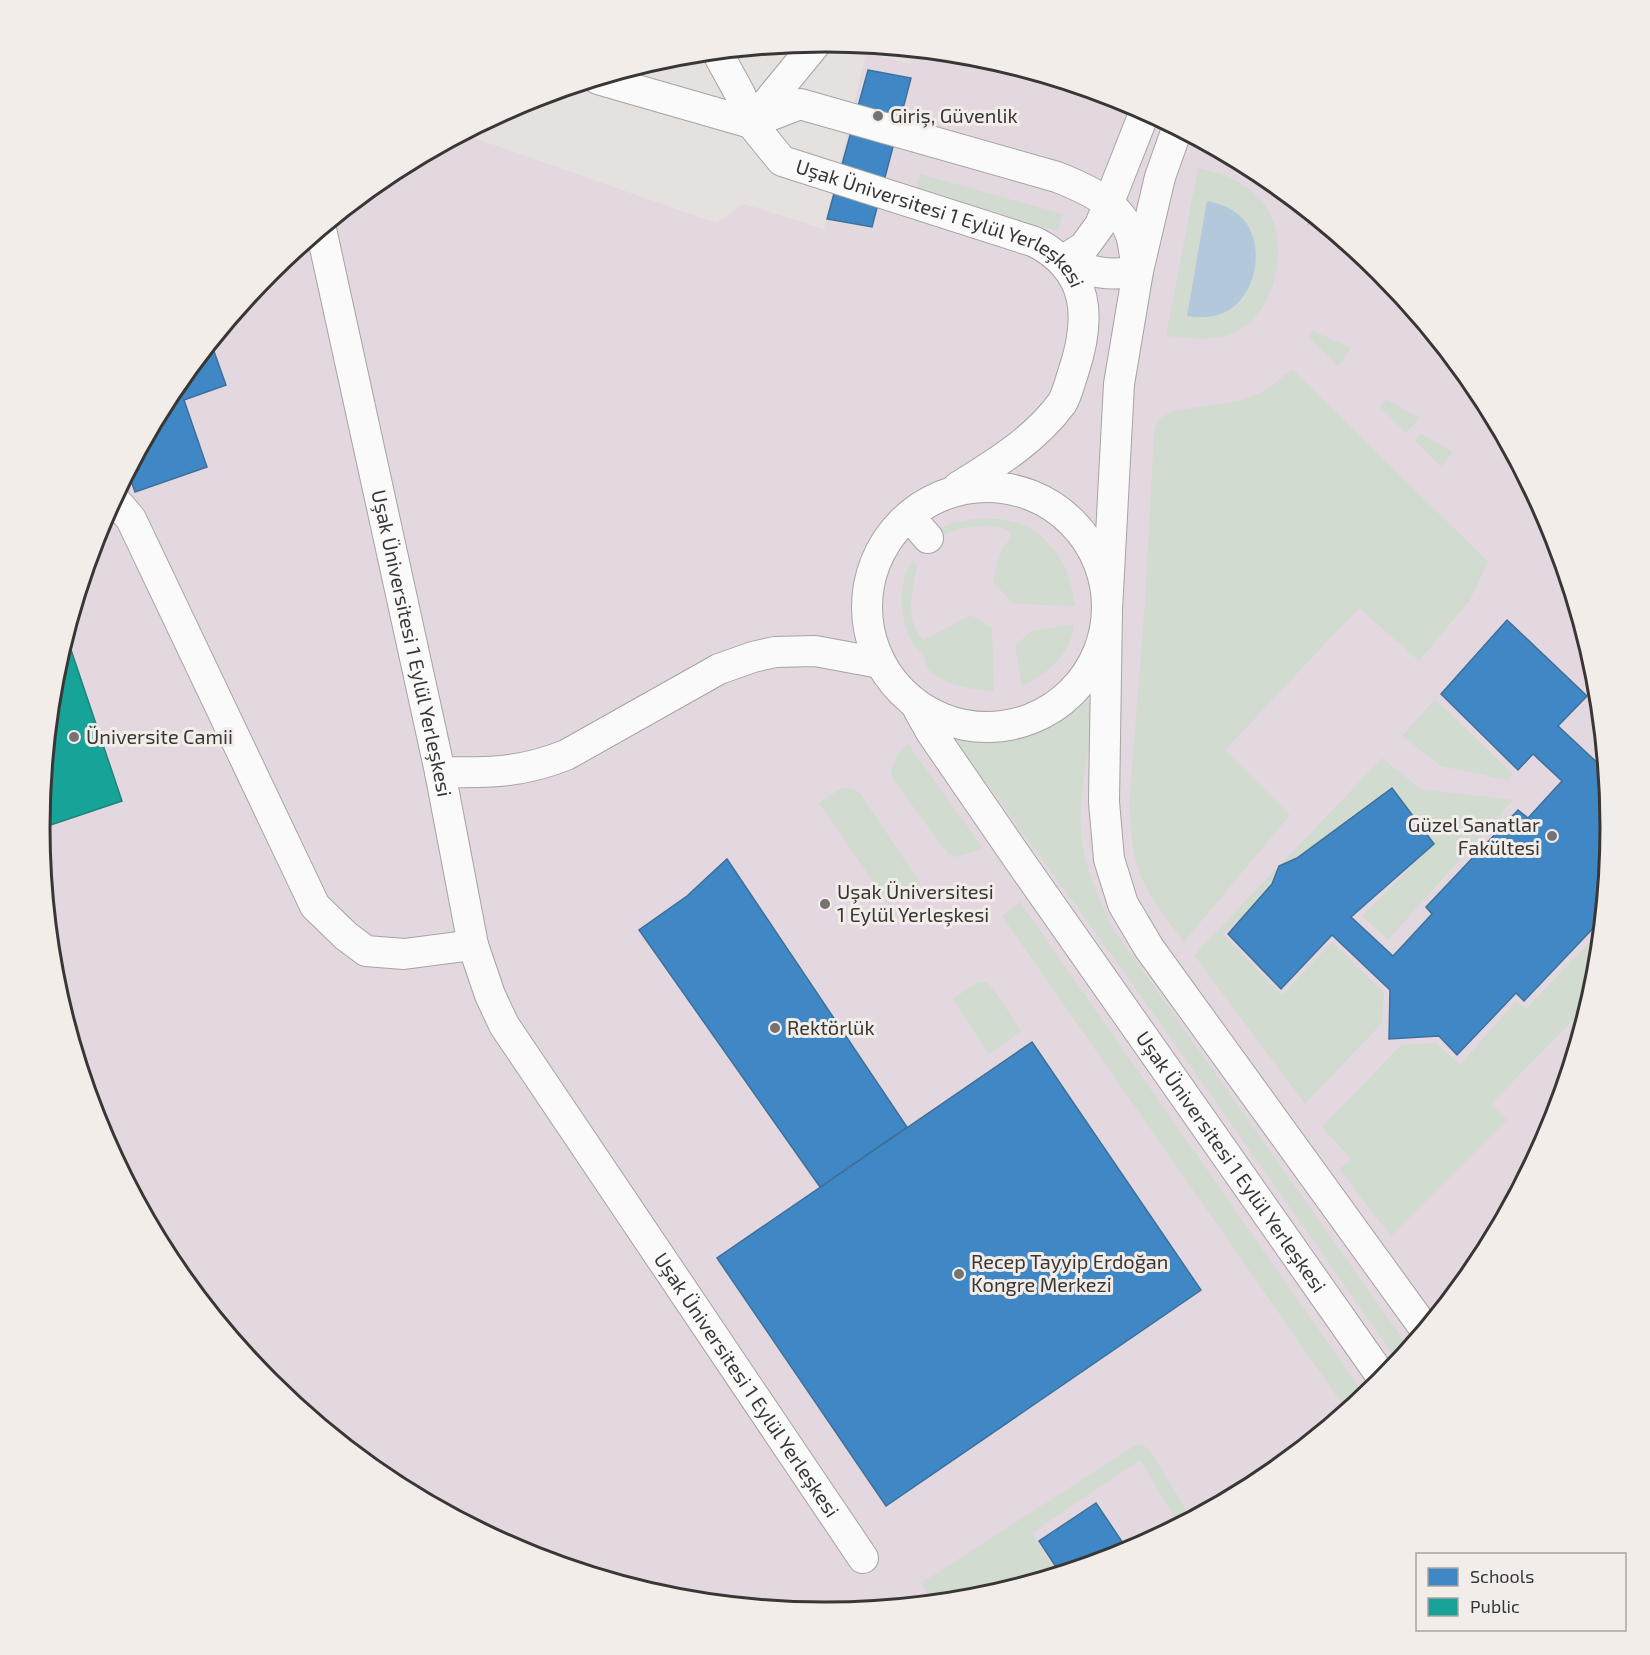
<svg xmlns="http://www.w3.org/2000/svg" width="1650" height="1655" viewBox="0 0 1650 1655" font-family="'Exo 2',sans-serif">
  <rect width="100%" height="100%" fill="#e4e1de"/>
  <path fill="#e4d8e0" d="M 922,51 L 979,57 L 1126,101 L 1262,174 L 1381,272 L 1479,391 L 1551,527 L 1596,674 L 1611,827 L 1596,981 L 1551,1129 L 1478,1264 L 1381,1384 L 1261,1481 L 1125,1554 L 978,1598 L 825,1613 L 671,1598 L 524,1554 L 388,1481 L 269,1383 L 171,1264 L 99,1128 L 54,981 L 39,827 L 54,674 L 99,526 L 172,391 L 269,271 L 389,174 L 463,134 L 716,223 L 744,204 L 824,229 L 866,53 L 911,64 Z"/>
  <path fill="#d1dbcf" d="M 1198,168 C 1222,173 1250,184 1265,205 C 1291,243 1277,313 1234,333 C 1213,342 1188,338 1166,336 Z
    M 920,174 L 1063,214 L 1058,231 L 916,188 Z
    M 1313,331 L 1351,348 L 1338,366 L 1308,337 Z
    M 1292,369 L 1488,562 L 1470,600 L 1419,661 L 1359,608 L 1225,750 L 1290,815 L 1184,942 C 1166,918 1146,894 1137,866 C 1131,846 1131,825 1129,805 L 1145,602 L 1154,432 C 1155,428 1156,423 1159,420 C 1171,406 1224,406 1245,399 C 1264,393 1277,382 1292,369 Z
    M 1386,399 L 1419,418 L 1406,433 L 1380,407 Z
    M 1420,433 L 1453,452 L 1441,467 L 1414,440 Z
    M 979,518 C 994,519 1008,519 1021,524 C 1029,526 1035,531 1041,536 C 1065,558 1070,575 1075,606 L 1014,604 L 993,582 L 1001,550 L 1009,540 L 1010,533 C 1000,520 958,527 944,535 L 940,533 L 940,529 L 952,523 Z
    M 912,562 L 918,565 C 912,587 904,623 924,640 L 971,615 L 992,628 L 994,691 C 972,690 949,686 932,673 C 925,668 927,663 924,657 C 920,650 913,646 910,638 C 899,616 898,582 912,562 Z
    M 1074,624 C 1072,653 1047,675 1022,686 L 1015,646 L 1031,631 Z
    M 1435,699 L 1513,774 L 1507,780 L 1441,766 L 1402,736 Z
    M 1088,701 L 1097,708 C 1088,752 1074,809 1084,854 C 1090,879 1101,903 1112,927 L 1409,1348 L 1398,1362 C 1252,1154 1107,944 954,740 L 962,735 C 1014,748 1047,731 1088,701 Z
    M 908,744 L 983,848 L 958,857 L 948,854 L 892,778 C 889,764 899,753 908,744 Z
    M 1382,758 L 1421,789 L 1513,800 L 1388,940 L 1362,916 L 1434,844 L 1392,788 L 1223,934 L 1282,995 L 1332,942 L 1384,993 L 1382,1023 L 1305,1104 L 1194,955 Z
    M 843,787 L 853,789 L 859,792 L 920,883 L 889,905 L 819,803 Z
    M 1020,902 L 1365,1396 L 1347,1411 L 1002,916 Z
    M 1601,930 L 1596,981 L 1589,1004 L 1491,1104 L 1507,1120 L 1391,1236 L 1339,1169 L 1351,1159 L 1322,1127 L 1401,1045 L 1436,1043 L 1460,1065 L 1516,1001 L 1526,1009 Z
    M 977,982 L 986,982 L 994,990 L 1021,1031 L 989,1054 L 953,999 Z
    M 1136,1445 L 1142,1445 L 1149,1449 L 1192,1519 L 1179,1525 L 1140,1460 L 1032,1533 L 1058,1574 L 978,1598 L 934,1603 L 921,1583 Z"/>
  <path fill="#b4c8dc" d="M 1207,201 C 1222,204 1234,209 1244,220 C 1266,247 1256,299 1223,313 C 1211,318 1199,318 1187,316 Z"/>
  <path fill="#3f88c5" stroke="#3d709a" stroke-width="1.5" d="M 868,70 L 911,78 L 872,227 L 827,219 Z
    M 211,343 L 226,385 L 184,400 L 207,467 L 135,492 L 128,472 L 172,391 Z
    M 1507,620 L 1587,696 L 1558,726 L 1605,770 L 1611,827 L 1602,919 L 1524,1001 L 1516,993 L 1457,1055 L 1439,1036 L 1389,1039 L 1390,990 L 1332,935 L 1281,989 L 1228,934 L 1272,884 L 1279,866 L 1297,858 L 1392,788 L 1434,844 L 1351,917 L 1393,956 L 1432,914 L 1426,907 L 1518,810 L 1528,818 L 1562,781 L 1533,754 L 1518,770 L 1441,694 Z
    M 727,859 L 907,1127 L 820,1187 L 639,930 L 687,896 Z
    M 1032,1042 L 1201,1290 L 886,1506 L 717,1258 Z
    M 1096,1503 L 1129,1552 L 1060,1573 L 1039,1541 Z"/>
  <path fill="#17a398" stroke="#21837b" stroke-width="1.5" d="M 66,635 L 122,801 L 39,829 L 54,674 Z"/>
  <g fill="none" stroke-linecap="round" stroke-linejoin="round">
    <g stroke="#a6a3a2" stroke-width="32">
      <g id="minor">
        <path id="s1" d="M 717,52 L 740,94 L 751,123 L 782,161 L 1035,242 C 1091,271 1091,320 1073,373 C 1070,382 1067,395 1062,403 C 1035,440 995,464 958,487"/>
        <path d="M 598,79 L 751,123"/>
        <path d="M 753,120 L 817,42"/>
        <path d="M 751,123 L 800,104 L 1057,177 C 1087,189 1123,204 1132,239 C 1134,248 1135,258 1137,268"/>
        <path d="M 1177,129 L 1160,177 L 1138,271 L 1119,384 L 1107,610 L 1104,802 L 1109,859 L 1123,904 L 1149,948 L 1425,1329"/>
        <path id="s2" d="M 321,229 L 440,772 L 473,945 L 490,995 L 504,1025 L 863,1558"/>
        <path d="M 1062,261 L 1084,247 L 1100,225 L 1145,111"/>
        <path d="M 1062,261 C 1091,272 1108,277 1138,271"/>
        <circle cx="987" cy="607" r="120"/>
        <path d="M 114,499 L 131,519 L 315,906 L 346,936 L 366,951 L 404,954 L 473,945"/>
        <path d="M 909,516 L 928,538"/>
        <path id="s3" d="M 916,705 L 931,732 L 1019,860 L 1384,1380"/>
        <path d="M 440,772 C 487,773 521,773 566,755 L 719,669 L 753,657 L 775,652 L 815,651 L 880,663"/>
      </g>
    </g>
    <path stroke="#c1c0bf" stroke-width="4" stroke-dasharray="1.5 4.5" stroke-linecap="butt" d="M 1308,223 L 1337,236"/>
    <use href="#minor" stroke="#fbfafa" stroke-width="30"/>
  </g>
  <g fill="#757271" stroke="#f3edea" stroke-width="2">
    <circle cx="878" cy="116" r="6"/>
    <circle cx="74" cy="737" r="6"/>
    <circle cx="1552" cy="836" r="6"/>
    <circle cx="825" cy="904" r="6"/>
    <circle cx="775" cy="1028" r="6"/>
    <circle cx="959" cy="1274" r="6"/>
  </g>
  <g text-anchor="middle" stroke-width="6" stroke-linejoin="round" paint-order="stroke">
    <g font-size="20" fill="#393736" stroke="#f3edea" text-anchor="start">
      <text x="890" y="123">Giriş, Güvenlik</text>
      <text x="86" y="744">Üniversite Camii</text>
      <text x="1540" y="832" text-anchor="end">Güzel Sanatlar<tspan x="1540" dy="23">Fakültesi</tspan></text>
      <text x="837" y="899">Uşak Üniversitesi<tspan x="837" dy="23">1 Eylül Yerleşkesi</tspan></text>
      <text x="787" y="1035">Rektörlük</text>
      <text x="971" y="1269">Recep Tayyip Erdoğan<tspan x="971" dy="23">Kongre Merkezi</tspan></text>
    </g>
    <g font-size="20" fill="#393736" stroke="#f3edea">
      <text dy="7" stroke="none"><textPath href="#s1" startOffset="300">Uşak Üniversitesi 1 Eylül Yerleşkesi</textPath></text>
      <text dy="7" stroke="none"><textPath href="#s2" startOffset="424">Uşak Üniversitesi 1 Eylül Yerleşkesi</textPath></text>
      <text dy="7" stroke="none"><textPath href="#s3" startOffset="555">Uşak Üniversitesi 1 Eylül Yerleşkesi</textPath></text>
      <text dy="7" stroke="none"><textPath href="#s2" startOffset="1252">Uşak Üniversitesi 1 Eylül Yerleşkesi</textPath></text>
    </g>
  </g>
  <path d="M0 0H1650V1655H0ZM50 827a775 775 0 1 1 1550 0a775 775 0 1 1-1550 0Z" fill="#f3edea" fill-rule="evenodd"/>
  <path fill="none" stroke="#393736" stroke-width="3" d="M50 827a775 775 0 1 1 1550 0a775 775 0 1 1-1550 0Z"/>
  <rect x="1416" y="1553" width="210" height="78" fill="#f3edea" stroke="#a9a4a2" stroke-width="1.5"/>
  <rect x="1428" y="1568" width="30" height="18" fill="#3f88c5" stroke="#a9a4a2" stroke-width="1.5"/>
  <text x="1470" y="1583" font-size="18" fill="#393736">Schools</text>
  <rect x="1428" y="1598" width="30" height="18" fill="#17a398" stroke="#a9a4a2" stroke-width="1.5"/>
  <text x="1470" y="1613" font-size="18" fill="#393736">Public</text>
</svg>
